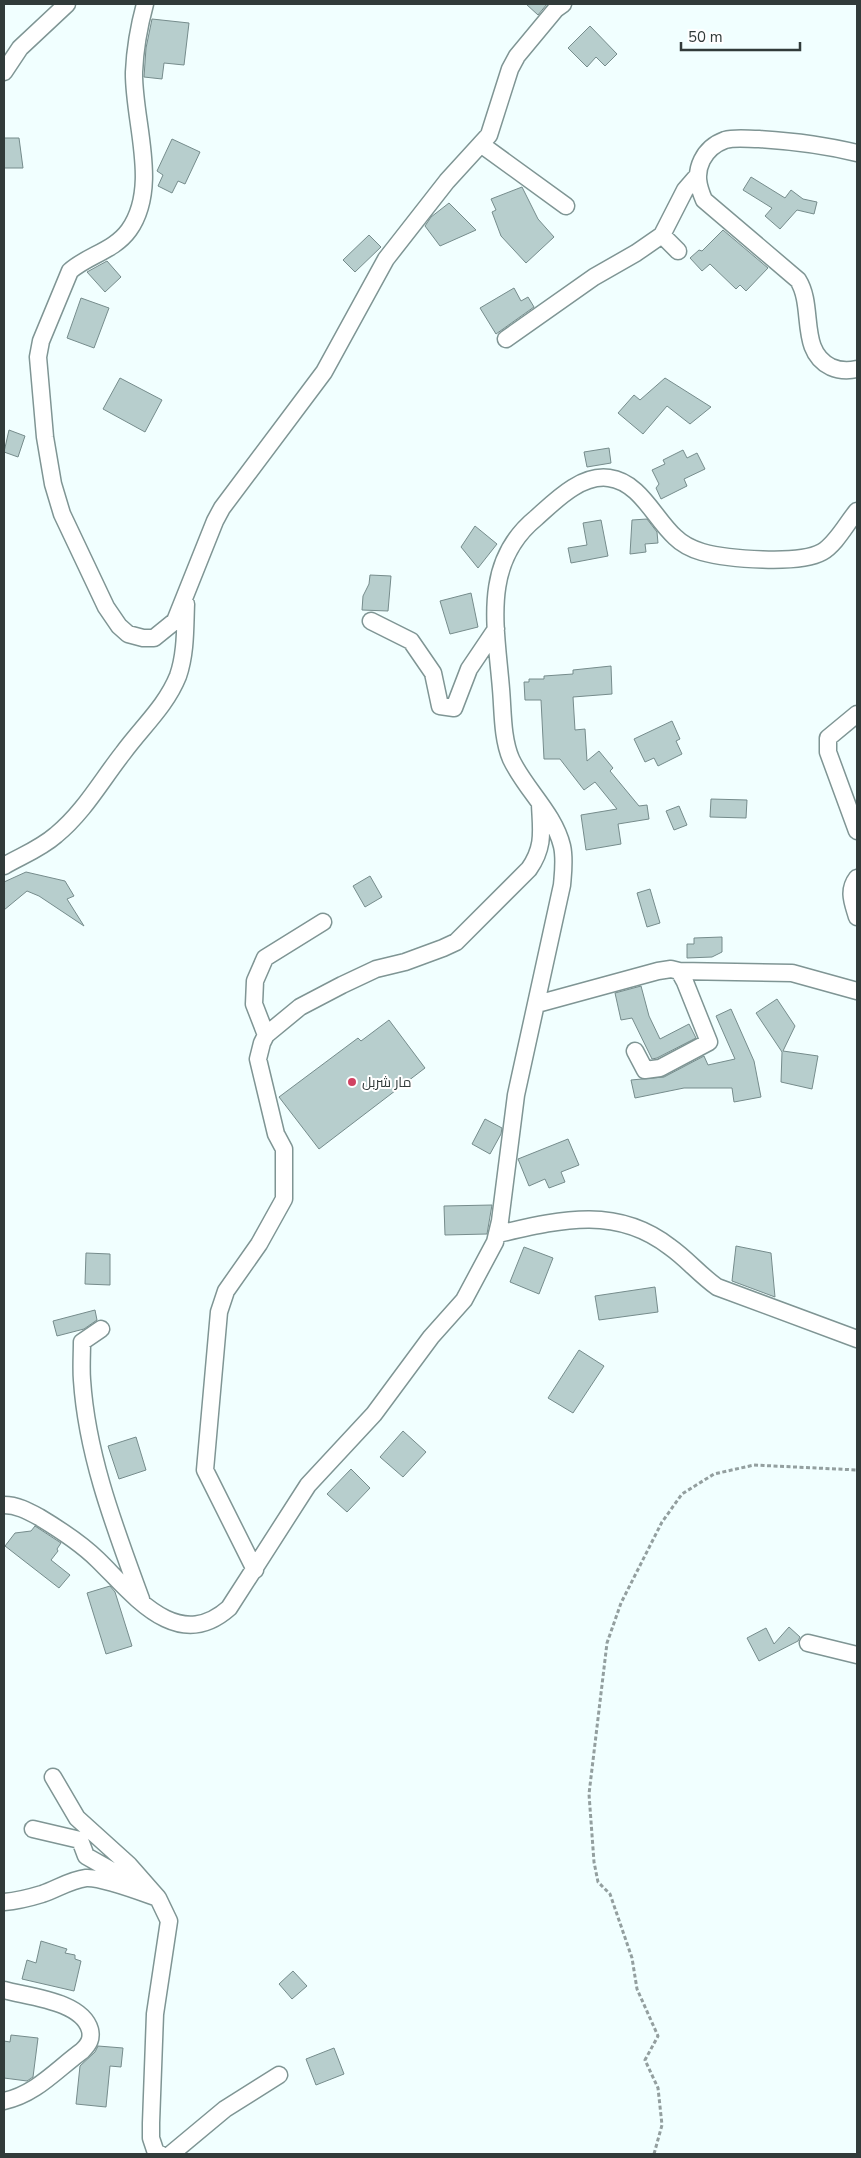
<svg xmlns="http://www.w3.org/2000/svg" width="861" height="2158" viewBox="0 0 861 2158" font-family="'Nunito Sans',Cairo,sans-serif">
  <rect width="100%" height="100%" fill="#f1ffff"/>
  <path fill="#b7cecd" stroke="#768c8c" d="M 526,4 L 547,4 L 538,15 Z
    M 152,19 L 189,23 L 184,65 L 164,63 L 162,79 L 144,77 L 146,48 Z
    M 590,26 L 617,54 L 605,66 L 596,57 L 587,67 L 568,48 Z
    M 4,138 L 19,138 L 23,168 L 4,168 Z
    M 172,139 L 200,152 L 185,184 L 178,181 L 172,193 L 158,186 L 163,175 L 157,171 Z
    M 751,177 L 785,198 L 791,190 L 803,199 L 817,202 L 814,214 L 797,210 L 780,229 L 765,216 L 772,208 L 743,190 Z
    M 522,187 L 538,219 L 554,237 L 526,263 L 501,236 L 492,212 L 496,210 L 491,199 Z
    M 449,203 L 476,230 L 440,246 L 425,226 L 431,217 Z
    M 723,230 L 768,268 L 746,291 L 740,285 L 736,289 L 710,264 L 702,271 L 690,258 L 699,250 L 702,251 Z
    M 369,235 L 381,247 L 355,272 L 343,260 Z
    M 107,261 L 121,277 L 105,292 L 87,272 Z
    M 514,288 L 521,301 L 528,297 L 534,307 L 496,334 L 480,308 Z
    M 81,298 L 109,308 L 94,348 L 67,338 Z
    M 120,378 L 162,400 L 145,432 L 103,409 Z
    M 665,378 L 711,407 L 690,424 L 667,406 L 643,434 L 618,413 L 634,395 L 640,400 Z
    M 9,430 L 25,436 L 18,457 L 4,452 Z
    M 609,448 L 611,463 L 587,467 L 584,452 Z
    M 683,450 L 687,458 L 697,453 L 705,469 L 684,479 L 687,486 L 661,499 L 656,488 L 659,484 L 652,470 L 665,464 L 663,460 Z
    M 647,519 L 657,532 L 658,543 L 645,544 L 646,552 L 630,554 L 632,520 Z
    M 601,520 L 608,556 L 571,563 L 568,548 L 587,545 L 583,523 Z
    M 475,526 L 497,544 L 478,568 L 461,547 Z
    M 370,575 L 391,576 L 388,611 L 362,610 L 363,596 L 369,584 Z
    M 471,593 L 478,627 L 450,634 L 440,601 Z
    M 611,666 L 612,694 L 573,697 L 575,730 L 585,729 L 587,761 L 599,751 L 613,768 L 610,771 L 639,806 L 647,805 L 649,819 L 618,824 L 621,844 L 586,850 L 581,815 L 617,809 L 595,782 L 584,790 L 560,759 L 544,759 L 541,700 L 525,700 L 524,682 L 529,682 L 529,679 L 544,679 L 544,676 L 573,674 L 573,670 Z
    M 672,721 L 680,739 L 676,741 L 682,754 L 658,766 L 654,758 L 645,762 L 634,739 Z
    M 711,799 L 747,800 L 746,818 L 710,817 Z
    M 679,806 L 687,825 L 674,830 L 666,811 Z
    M 26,872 L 65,881 L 74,896 L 67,899 L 84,926 L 39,896 L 27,891 L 4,910 L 4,882 Z
    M 370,876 L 382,897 L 365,907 L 353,886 Z
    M 650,889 L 660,923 L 647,927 L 637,893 Z
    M 722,937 L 722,952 L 712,957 L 687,958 L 687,944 L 694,944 L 694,938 Z
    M 641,986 L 649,1016 L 660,1039 L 689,1024 L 696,1038 L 657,1058 L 652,1059 L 632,1018 L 621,1020 L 615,993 Z
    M 777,999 L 795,1026 L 783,1051 L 818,1056 L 812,1089 L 781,1082 L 782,1052 L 756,1013 Z
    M 731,1009 L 754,1061 L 761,1097 L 734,1102 L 732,1088 L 684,1088 L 635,1098 L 631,1080 L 664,1077 L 704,1056 L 708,1065 L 735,1059 L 716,1016 Z
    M 389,1020 L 425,1068 L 319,1149 L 279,1097 L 358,1038 L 361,1041 Z
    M 485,1119 L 502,1128 L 501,1134 L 490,1154 L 472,1144 Z
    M 568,1139 L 579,1165 L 561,1172 L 565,1182 L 549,1188 L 545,1179 L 529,1186 L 518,1159 Z
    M 492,1205 L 487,1234 L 445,1235 L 444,1206 Z
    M 736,1246 L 771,1253 L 775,1297 L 732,1281 Z
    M 524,1247 L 553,1258 L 539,1294 L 510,1282 Z
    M 86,1253 L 110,1254 L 110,1285 L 85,1284 Z
    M 655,1287 L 658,1312 L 599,1320 L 595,1296 Z
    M 95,1310 L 97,1320 L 84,1329 L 57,1336 L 53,1321 Z
    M 579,1350 L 604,1366 L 573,1413 L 548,1398 Z
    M 403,1431 L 426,1452 L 403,1477 L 380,1457 Z
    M 136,1437 L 146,1470 L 119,1479 L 108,1446 Z
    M 351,1469 L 370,1488 L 347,1512 L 327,1494 Z
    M 35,1526 L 61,1543 L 57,1549 L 58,1551 L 51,1560 L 70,1575 L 59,1588 L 5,1546 L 15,1533 L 31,1531 Z
    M 110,1586 L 115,1592 L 132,1646 L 106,1654 L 87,1593 Z
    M 789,1627 L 800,1637 L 798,1641 L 759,1661 L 747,1638 L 766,1628 L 774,1644 Z
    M 41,1941 L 67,1949 L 65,1953 L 75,1955 L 75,1959 L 81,1961 L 74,1991 L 22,1979 L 27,1960 L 36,1963 Z
    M 293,1971 L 307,1986 L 292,1999 L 279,1984 Z
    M 11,2035 L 38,2038 L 33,2077 L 27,2081 L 4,2078 L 4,2041 L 10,2042 Z
    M 98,2046 L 123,2048 L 121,2067 L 110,2066 L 106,2107 L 76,2104 L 80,2066 L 95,2052 Z
    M 334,2048 L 344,2074 L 316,2085 L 306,2059 Z"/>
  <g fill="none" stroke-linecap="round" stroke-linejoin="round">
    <g stroke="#7f9594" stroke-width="19">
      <path id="minor" d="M 145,4 C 139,26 135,49 134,72 C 133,121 160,186 129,230 C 114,251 88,255 70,271 L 41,341 L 38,357 L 45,437 L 53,484 L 62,514 L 106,607 L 119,626 L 128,634 L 143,638 L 154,638 L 175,621 L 215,521 L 222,508 L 324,372 L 386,259 L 447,181 L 489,135 L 510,69 L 517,56 L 556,9 L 563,4
        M 4,72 L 20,48 L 67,4
        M 482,145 L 566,206
        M 857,153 C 825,145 792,141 759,139 C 748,139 735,137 725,140 C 714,144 707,150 702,160 C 695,174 698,186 704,200 L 798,280 C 815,307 798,351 831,367 C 840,371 848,371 857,369
        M 662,235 L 678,251
        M 506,339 L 594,277 L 636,253 L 662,235 L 685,190 L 698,175
        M 371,621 L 411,641 L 433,673 L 440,706 L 454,708 L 469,669 L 496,629
        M 857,714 L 828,738 L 828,752 L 857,831
        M 4,866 C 21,856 40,849 56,835 C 84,812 101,781 123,753 C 142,727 166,706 178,676 C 186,653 185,627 186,604
        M 857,878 C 847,891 853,903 857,917
        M 679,971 L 792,973 L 857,991
        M 537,1004 L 658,971 L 671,969 L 679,971 L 685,982 L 709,1042 L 660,1068 L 645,1070 L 635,1051
        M 266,1035 L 254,1004 L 255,981 L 265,958 L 323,922
        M 498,1234 C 559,1220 616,1205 670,1247 C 687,1259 700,1275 717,1287 L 857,1339
        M 101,1329 L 82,1342 C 82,1354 81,1368 82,1380 C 87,1456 115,1528 141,1599
        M 4,1505 C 17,1505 28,1511 39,1517 C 59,1529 81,1543 98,1560 C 133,1594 177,1654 229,1608 L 308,1485 L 374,1414 L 431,1337 L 464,1300 L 495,1242 L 500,1221 L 516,1095 L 562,885 C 563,873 565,859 562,846 C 554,813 525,789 511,759 C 502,738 503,711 501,689 C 496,627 481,563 536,518 C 555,501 581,474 609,478 C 640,482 654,518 675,537 C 682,544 692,549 702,552 C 727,559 799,565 822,552 C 836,544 846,524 857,511
        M 255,1570 L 205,1470 L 219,1312 L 226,1291 L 259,1244 L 284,1199 L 284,1149 L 276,1134 L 258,1059 L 262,1043 L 266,1035 L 300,1007 L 342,985 L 376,969 L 405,962 L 443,948 L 456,942 L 529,869 C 545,846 541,830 540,804
        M 808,1643 L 857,1655
        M 53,1777 L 77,1818 L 129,1865 L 158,1898
        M 33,1829 L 80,1840 L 86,1856 L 139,1886
        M 4,1902 C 17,1901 29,1898 42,1894 C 57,1889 70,1880 86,1878 C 102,1877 141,1892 158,1898 L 169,1921 L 155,2014 L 151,2123 L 151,2138 L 156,2153 L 160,2154
        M 4,1990 C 29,1997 82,2001 90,2030 C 92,2039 89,2044 82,2051 C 56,2070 36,2094 4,2101
        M 171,2154 L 225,2109 L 279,2075"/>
    </g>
    <path stroke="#939f9f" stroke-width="3" stroke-dasharray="4 2.5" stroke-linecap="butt" d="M 654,2154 L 662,2125 L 658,2088 L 645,2060 L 658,2036 L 637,1989 L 632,1958 L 610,1894 L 598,1882 L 594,1862 L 589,1794 L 607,1643 L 621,1603 L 662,1522 L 682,1494 L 714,1474 L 754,1465 L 857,1470"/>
    <use href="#minor" stroke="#fff" stroke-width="16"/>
  </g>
  <circle fill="#d14262" stroke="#fff" stroke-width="2" cx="352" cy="1082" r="5"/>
  <g text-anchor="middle" stroke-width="4" stroke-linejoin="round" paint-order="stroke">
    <g font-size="14" fill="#313b3a" stroke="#fff" text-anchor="start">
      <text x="362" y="1087">مار شربل</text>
    </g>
  </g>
  <rect width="861" height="2158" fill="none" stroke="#313b3a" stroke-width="10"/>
  <path d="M681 42v8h119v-8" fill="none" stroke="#313b3a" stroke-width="2.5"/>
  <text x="688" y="42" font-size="15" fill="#313b3a" stroke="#ffffff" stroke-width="4" paint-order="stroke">50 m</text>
</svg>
